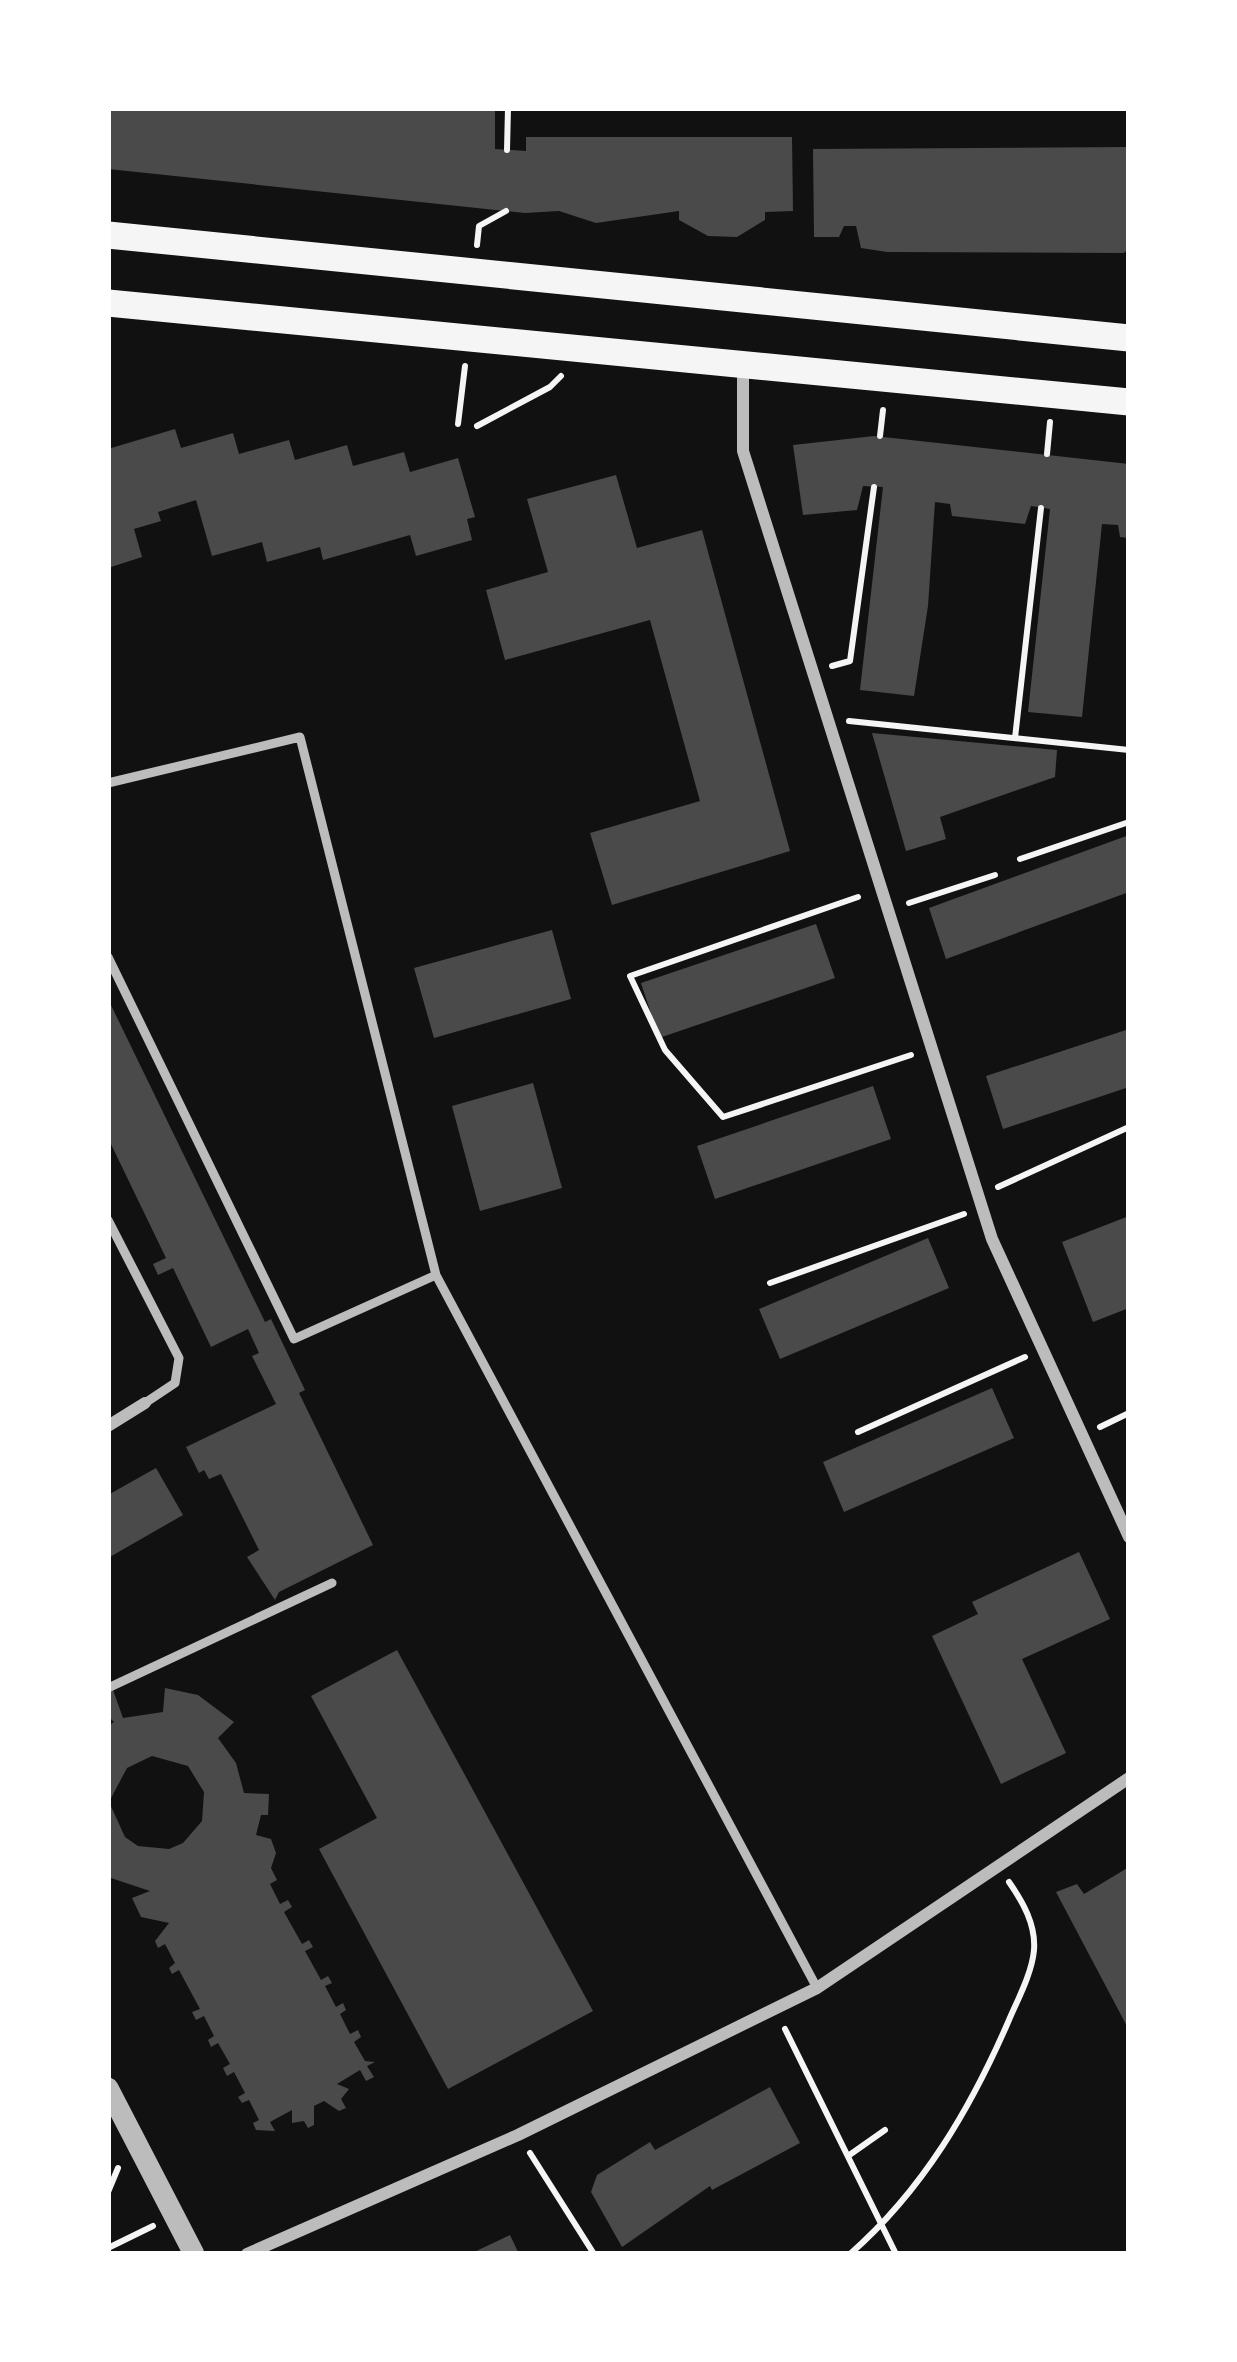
<svg xmlns="http://www.w3.org/2000/svg" width="1237" height="2362" viewBox="0 0 1237 2362" font-family="Jost,sans-serif">
  <rect width="100%" height="100%" fill="#111"/>
  <path fill="#4a4a4a" fill-rule="evenodd" d="M 108,108 L 495,108 L 495,149 L 526,151 L 526,137 L 792,137 L 793,211 L 765,212 L 765,220 L 737,237 L 708,236 L 679,220 L 679,211 L 596,223 L 559,211 L 525,213 L 108,169 Z
    M 1129,147 L 1129,248 L 1124,253 L 887,252 L 861,248 L 856,226 L 844,226 L 839,237 L 814,237 L 813,149 Z
    M 175,429 L 181,448 L 233,433 L 239,454 L 289,440 L 295,460 L 347,445 L 353,466 L 404,452 L 410,472 L 458,458 L 475,517 L 467,519 L 472,540 L 416,556 L 410,535 L 323,560 L 320,547 L 267,562 L 262,542 L 212,556 L 196,500 L 158,512 L 161,521 L 134,529 L 142,557 L 108,568 L 108,449 Z
    M 874,436 L 1129,464 L 1129,538 L 1120,537 L 1118,525 L 1102,524 L 1082,717 L 1028,712 L 1050,509 L 1031,506 L 1025,524 L 952,516 L 950,504 L 935,502 L 928,606 L 914,696 L 860,690 L 883,487 L 863,486 L 857,510 L 803,515 L 793,445 Z
    M 616,475 L 637,548 L 702,530 L 790,851 L 612,905 L 590,833 L 700,801 L 650,620 L 505,660 L 486,590 L 548,572 L 527,499 Z
    M 872,733 L 1057,750 L 1055,777 L 940,817 L 946,839 L 906,851 Z
    M 1129,835 L 1129,892 L 946,959 L 929,908 Z
    M 816,924 L 835,978 L 659,1038 L 641,983 Z
    M 552,930 L 571,999 L 434,1038 L 414,968 Z
    M 108,999 L 265,1322 L 271,1319 L 305,1390 L 299,1393 L 373,1545 L 279,1592 L 275,1600 L 247,1557 L 259,1550 L 221,1474 L 209,1479 L 204,1470 L 199,1473 L 186,1447 L 276,1404 L 252,1356 L 259,1353 L 248,1329 L 211,1347 L 173,1268 L 158,1275 L 153,1264 L 166,1258 L 108,1138 Z
    M 1129,1029 L 1129,1087 L 1003,1129 L 986,1076 Z
    M 533,1083 L 562,1188 L 480,1211 L 452,1106 Z
    M 873,1086 L 891,1139 L 715,1199 L 697,1146 Z
    M 1129,1216 L 1129,1308 L 1093,1322 L 1062,1242 Z
    M 928,1238 L 949,1288 L 780,1359 L 759,1309 Z
    M 992,1388 L 1014,1438 L 844,1512 L 823,1462 Z
    M 156,1468 L 183,1515 L 108,1558 L 108,1495 Z
    M 1079,1552 L 1110,1619 L 1022,1659 L 1066,1753 L 1001,1784 L 932,1636 L 978,1614 L 972,1602 Z
    M 397,1650 L 593,2011 L 448,2089 L 319,1849 L 377,1818 L 311,1696 Z
    M 165,1688 L 198,1695 L 234,1722 L 218,1738 L 236,1763 L 244,1793 L 269,1794 L 268,1815 L 261,1815 L 256,1835 L 271,1839 L 276,1853 L 271,1868 L 277,1880 L 270,1884 L 280,1904 L 288,1900 L 292,1907 L 284,1912 L 302,1944 L 309,1940 L 313,1947 L 305,1951 L 321,1980 L 328,1976 L 332,1983 L 325,1986 L 336,2007 L 343,2003 L 346,2010 L 340,2014 L 350,2034 L 358,2030 L 361,2037 L 354,2042 L 365,2061 L 375,2062 L 367,2066 L 374,2077 L 366,2081 L 360,2070 L 337,2084 L 349,2089 L 341,2099 L 346,2108 L 339,2111 L 324,2101 L 314,2106 L 314,2125 L 308,2128 L 304,2121 L 292,2123 L 292,2110 L 270,2122 L 275,2131 L 256,2130 L 253,2123 L 259,2120 L 249,2100 L 242,2103 L 238,2097 L 245,2093 L 234,2072 L 227,2076 L 223,2068 L 230,2064 L 218,2043 L 211,2047 L 208,2040 L 214,2036 L 204,2016 L 196,2020 L 192,2012 L 200,2009 L 179,1970 L 172,1974 L 169,1968 L 175,1963 L 165,1944 L 158,1948 L 155,1941 L 169,1923 L 141,1917 L 132,1898 L 150,1891 L 108,1877 L 108,1726 L 114,1722 L 108,1716 L 108,1693 L 113,1690 L 123,1718 L 163,1712 ZM 152,1756 L 188,1766 L 204,1792 L 202,1821 L 183,1843 L 169,1849 L 138,1846 L 125,1837 L 109,1802 L 127,1768 Z
    M 1129,1867 L 1129,2030 L 1056,1892 L 1077,1884 L 1084,1894 Z
    M 770,2087 L 800,2143 L 712,2190 L 710,2186 L 622,2247 L 591,2192 L 597,2175 L 650,2142 L 655,2150 Z
    M 510,2235 L 519,2254 L 470,2254 Z"/>
  <g fill="none" stroke-linecap="round" stroke-linejoin="round">
    <path stroke="#f5f5f5" stroke-width="6" d="M 507,150 L 508,108
      M 477,245 L 479,226 L 506,211
      M 458,424 L 465,366
      M 477,426 L 550,387 L 561,376
      M 880,436 L 883,410
      M 1047,454 L 1050,422
      M 832,666 L 850,661 L 874,487
      M 849,721 L 1129,750
      M 1015,738 L 1041,508
      M 1020,859 L 1129,822
      M 858,897 L 630,976 L 665,1050 L 723,1117 L 911,1055
      M 909,903 L 995,875
      M 998,1187 L 1129,1127
      M 770,1283 L 964,1214
      M 1100,1427 L 1129,1413
      M 858,1432 L 1025,1357
      M 785,2029 L 896,2254
      M 530,2153 L 594,2254
      M 848,2156 L 885,2130
      M 108,2192 L 118,2168
      M 108,2248 L 153,2226
      M 850,2254 C 923,2190 971,2108 1009,2020 C 1018,1999 1032,1973 1034,1950 C 1036,1925 1023,1902 1009,1882"/>
    <path stroke="#bcbcbc" stroke-width="9" d="M 108,783 L 300,737 L 436,1275 L 817,1988
      M 108,957 L 294,1339 L 436,1275
      M 108,1220 L 179,1358 L 175,1383 L 145,1403
      M 108,1688 L 332,1583"/>
    <path stroke="#bcbcbc" stroke-width="12" d="M 743,365 L 743,451 L 992,1239 L 1129,1537
      M 108,1426 L 145,1403
      M 247,2254 L 518,2135 L 817,1988 L 1129,1778"/>
    <path stroke="#bcbcbc" stroke-width="21" d="M 108,2088 L 194,2254"/>
    <path stroke="#f5f5f5" stroke-width="27" d="M 108,235 L 1129,338
      M 108,303 L 1129,402"/>
  </g>
  <rect width="1237" height="2362" fill="none" stroke="#ffffff" stroke-width="222"/>
</svg>
